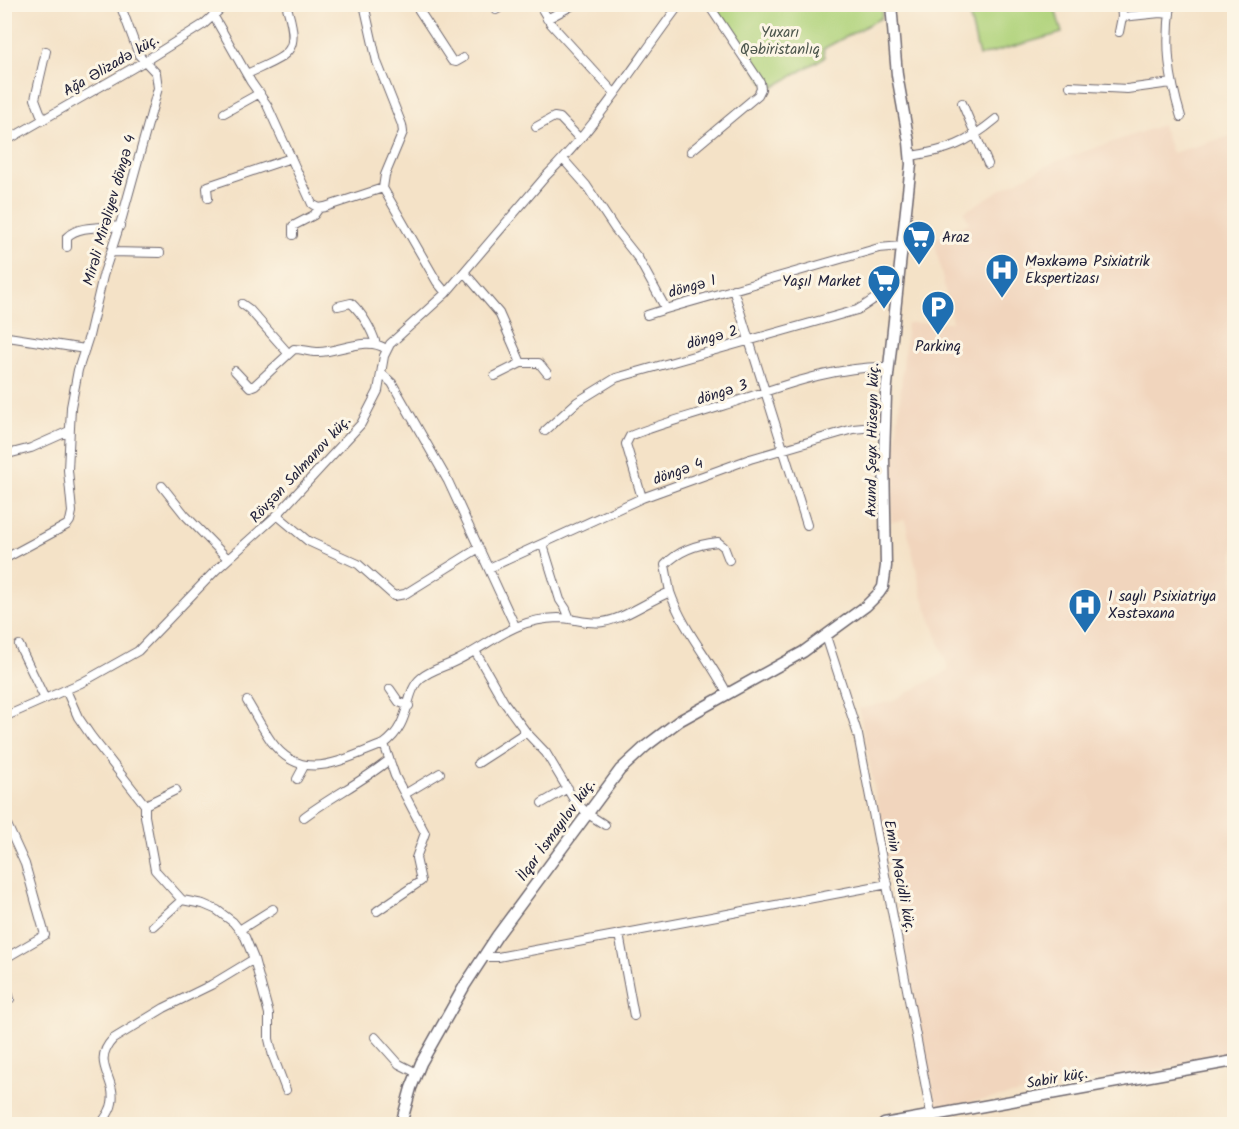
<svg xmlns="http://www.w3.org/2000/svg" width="1239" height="1129" viewBox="0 0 1239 1129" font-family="Kalam,sans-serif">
  <rect width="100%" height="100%" fill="#fcf5e5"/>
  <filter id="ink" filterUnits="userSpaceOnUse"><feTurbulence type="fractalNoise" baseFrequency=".0167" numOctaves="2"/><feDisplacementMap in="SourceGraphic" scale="12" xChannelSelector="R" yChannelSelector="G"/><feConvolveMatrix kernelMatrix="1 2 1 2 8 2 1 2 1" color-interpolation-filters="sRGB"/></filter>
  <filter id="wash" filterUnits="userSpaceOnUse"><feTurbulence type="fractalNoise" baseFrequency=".008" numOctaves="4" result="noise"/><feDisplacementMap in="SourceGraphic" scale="24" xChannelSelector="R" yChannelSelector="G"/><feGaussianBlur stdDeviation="1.35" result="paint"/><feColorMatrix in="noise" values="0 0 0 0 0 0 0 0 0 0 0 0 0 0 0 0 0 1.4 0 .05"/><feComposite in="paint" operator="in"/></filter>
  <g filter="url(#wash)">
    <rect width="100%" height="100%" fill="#f4e2c7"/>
    <path fill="#f1d5bd" d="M 1162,125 L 1172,153 L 1234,135 L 1234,1056 L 936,1108 L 859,709 L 893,701 L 949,670 L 923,598 L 905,520 L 891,522 L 894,463 L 907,323 L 952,322 L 934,239 L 969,223 L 964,212 L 1000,190 L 1054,162 Z"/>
    <path fill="#b0d37c" stroke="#697a5c" stroke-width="1.5" d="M 713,5 L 884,5 L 881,18 L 823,49 L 825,57 L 769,90 Z
      M 967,5 L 1054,5 L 1062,33 L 979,56 Z"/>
  </g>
  <g filter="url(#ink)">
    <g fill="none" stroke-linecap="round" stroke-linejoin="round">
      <g stroke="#6c656c" stroke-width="10">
        <path id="street" d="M 364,4 L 377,62 L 402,125 L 403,132 L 385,175 L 383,188 L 437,282 L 446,293
          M 415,4 L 452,61 L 456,62 L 463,58
          M 539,4 L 551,24 L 615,94
          M 1171,4 C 1165,46 1169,77 1181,117
          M 496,10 L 506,4
          M 213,15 L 251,82 L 267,105 L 312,204 L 319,208 L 325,207 L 383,188
          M 1122,17 L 1160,13 L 1170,14
          M 547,19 L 575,4
          M 1119,32 L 1122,17 L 1121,4
          M 247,74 C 289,54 302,55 286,4
          M 1070,86 L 1127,89 L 1171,83
          M 962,103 L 988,164
          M 224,113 L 260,93
          M 43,120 L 35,99 L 46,51
          M 536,127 L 554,117 L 560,118 L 580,139
          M 4,142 L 145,61 L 204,24 L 226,4
          M 691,151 L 758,95 L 761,89 L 760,82 L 708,4
          M 911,156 C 949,150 966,144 996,119
          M 563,159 L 586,185 L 615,229 L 638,258 L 666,309 L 879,248 L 902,246
          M 208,198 L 207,188 L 208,186 L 291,158
          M 293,235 L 293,226 L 314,215 L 319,208
          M 67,247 L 67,237 C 78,225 103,228 120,226
          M 111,252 L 160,253
          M 464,272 L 499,313 L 521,363 L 539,363 L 547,373
          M 733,289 L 807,525
          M 242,304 L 249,309 L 288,353
          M 338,306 L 351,303 C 362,313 372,330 376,344
          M 647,315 L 666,309
          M 8,337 L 85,349
          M 235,371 L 250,387 L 255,385 L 294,349 C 302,349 309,352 317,352 C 338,353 367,335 386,349
          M 382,374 L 392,383 L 448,481 L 515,626
          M 495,376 L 521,363
          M 545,431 L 577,402 L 616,378 L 857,310 C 871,303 881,291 897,288
          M 4,455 L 31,448 L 69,431
          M 162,486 L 185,515 L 228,559
          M 642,498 L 626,444 L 630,436 C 659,424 691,416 722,406 C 775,389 831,366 887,367
          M 277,515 L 308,541 L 358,564 L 394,596 L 405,594 L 479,548
          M 543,545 L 560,600 L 566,609 L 570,619
          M 4,559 L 67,525 L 70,521 L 72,512 L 68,470 L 71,407 L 78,370 L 89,336 L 103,276 L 122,218 L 158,88 L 156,73 L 139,55 L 120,4
          M 489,568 L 642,498 L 750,459 L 853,429 L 884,426
          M 670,592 L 665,565 C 679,550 698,544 718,542 L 724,547 L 729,560
          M 826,636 L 858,735 L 933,1124
          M 19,645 L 45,699
          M 475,651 L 504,702 L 526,732 L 546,753 L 574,800 L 588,814 L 605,825
          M 390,689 L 399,702 L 409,706
          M 66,690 L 78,717 L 91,736 L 145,805 L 145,816 L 155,870 L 182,900 L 203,904 L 217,910 L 233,922 L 245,937 L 254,959 L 269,1014 L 269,1039 L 273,1056 L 286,1090
          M 247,701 C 255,714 262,728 271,741 C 303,786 344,758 384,744 C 412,724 404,692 421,678 C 432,669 447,666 458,660 C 495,641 514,619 558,618 C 574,618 588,625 603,622 C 626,618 648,601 670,592 C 683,630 709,658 727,693
          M 4,717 L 81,683 L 138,651 L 216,570 L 277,515 L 361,424 L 378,391 L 384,356 L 390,344 L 446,293 L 546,176 C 598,125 636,62 680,4
          M 478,763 L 526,732
          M 297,779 L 304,766
          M 405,794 L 440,773
          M 542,803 L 568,788
          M 145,805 L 176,790
          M 304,817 C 332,796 362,782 389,760
          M 4,818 L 25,864 L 45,935 L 4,959
          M 377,911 L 421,881 L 416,858 L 425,833 L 395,776 L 384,744
          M 153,926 L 182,900
          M 241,929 L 273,909
          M 619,934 L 634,1016
          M 483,957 L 498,957 L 888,884
          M 4,980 L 10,999
          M 375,1037 L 399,1064 L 417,1073
          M 101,1124 C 105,1118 111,1111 112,1103 C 117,1078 90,1063 113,1039 L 164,1008 L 211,985 L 254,959"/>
      </g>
      <g stroke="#6c656c" stroke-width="13">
        <path id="secondary" d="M 401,1124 L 411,1088 L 421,1063 L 465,985 L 497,936 L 620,770 L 646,746 L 679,721 L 803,652 L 866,606 L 879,593 L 883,587 L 886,566 L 884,457 L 886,394 L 911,164 L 909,142 L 897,75 L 891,4
          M 884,1124 L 1234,1061"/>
      </g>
      <use href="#street" stroke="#fff" stroke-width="8"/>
      <use href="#secondary" stroke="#fff" stroke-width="10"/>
    </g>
  </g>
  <defs>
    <g id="supermarket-pin" transform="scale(1.725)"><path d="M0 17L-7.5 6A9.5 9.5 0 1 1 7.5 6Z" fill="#1f6fb2" stroke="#fcf5e5"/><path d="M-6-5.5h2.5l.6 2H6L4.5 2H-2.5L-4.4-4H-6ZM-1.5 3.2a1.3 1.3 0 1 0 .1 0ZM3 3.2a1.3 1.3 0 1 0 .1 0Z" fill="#fff"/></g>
    <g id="hospital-pin" transform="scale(1.725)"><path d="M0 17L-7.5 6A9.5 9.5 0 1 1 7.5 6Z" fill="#1f6fb2" stroke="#fcf5e5"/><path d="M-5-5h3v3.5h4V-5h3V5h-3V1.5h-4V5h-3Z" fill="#fff"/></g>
    <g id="parking-pin" transform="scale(1.725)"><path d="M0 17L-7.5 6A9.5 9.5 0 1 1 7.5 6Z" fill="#1f6fb2" stroke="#fcf5e5"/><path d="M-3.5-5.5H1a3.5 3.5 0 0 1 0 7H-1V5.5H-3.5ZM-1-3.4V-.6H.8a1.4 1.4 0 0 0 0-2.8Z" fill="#fff"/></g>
  </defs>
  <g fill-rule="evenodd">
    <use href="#supermarket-pin" x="919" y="237"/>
    <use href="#hospital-pin" x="1002" y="270"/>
    <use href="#supermarket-pin" x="884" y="281"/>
    <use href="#parking-pin" x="938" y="307"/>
    <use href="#hospital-pin" x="1085" y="605"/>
  </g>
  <g text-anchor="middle" stroke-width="6" stroke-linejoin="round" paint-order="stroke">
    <g font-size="15" fill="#4d574e" stroke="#fcf5e5">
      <text x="780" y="37">Yuxarı<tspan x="780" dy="17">Qəbiristanlıq</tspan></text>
    </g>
    <g font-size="15" fill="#22223b" stroke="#fcf5e5">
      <text transform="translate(111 65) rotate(-30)" y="5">Ağa Əlizadə küç.</text>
      <text transform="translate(109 210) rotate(-74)" y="5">Mirəli Mirəliyev döngə 4</text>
      <text transform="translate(692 286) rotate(-16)" y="5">döngə 1</text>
      <text transform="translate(712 337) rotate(-16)" y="5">döngə 2</text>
      <text transform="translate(722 392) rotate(-18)" y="5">döngə 3</text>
      <text transform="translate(872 440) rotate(-89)" y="5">Axund Şeyx Hüseyn küç.</text>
      <text transform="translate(300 469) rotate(-47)" y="5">Rövşən Salmanov küç.</text>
      <text transform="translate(678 471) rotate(-20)" y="5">döngə 4</text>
      <text transform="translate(556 830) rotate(-54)" y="5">İlqar İsmayılov küç.</text>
      <text transform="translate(900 876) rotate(79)" y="5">Emin Məcidli küç.</text>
      <text transform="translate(1057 1078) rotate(-10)" y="5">Sabir küç.</text>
    </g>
    <g font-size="15" fill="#22223b" stroke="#fcf5e5" text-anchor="start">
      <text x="942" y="242">Araz</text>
      <text x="1025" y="266">Məxkəmə Psixiatrik<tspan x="1025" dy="17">Ekspertizası</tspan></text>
      <text x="861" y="286" text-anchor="end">Yaşıl Market</text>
      <text x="938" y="351" text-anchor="middle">Parkinq</text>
      <text x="1108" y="601">1 saylı Psixiatriya<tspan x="1108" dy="17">Xəstəxana</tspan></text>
    </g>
  </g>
  <rect width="1239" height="1129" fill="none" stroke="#fcf5e5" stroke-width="24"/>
</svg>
